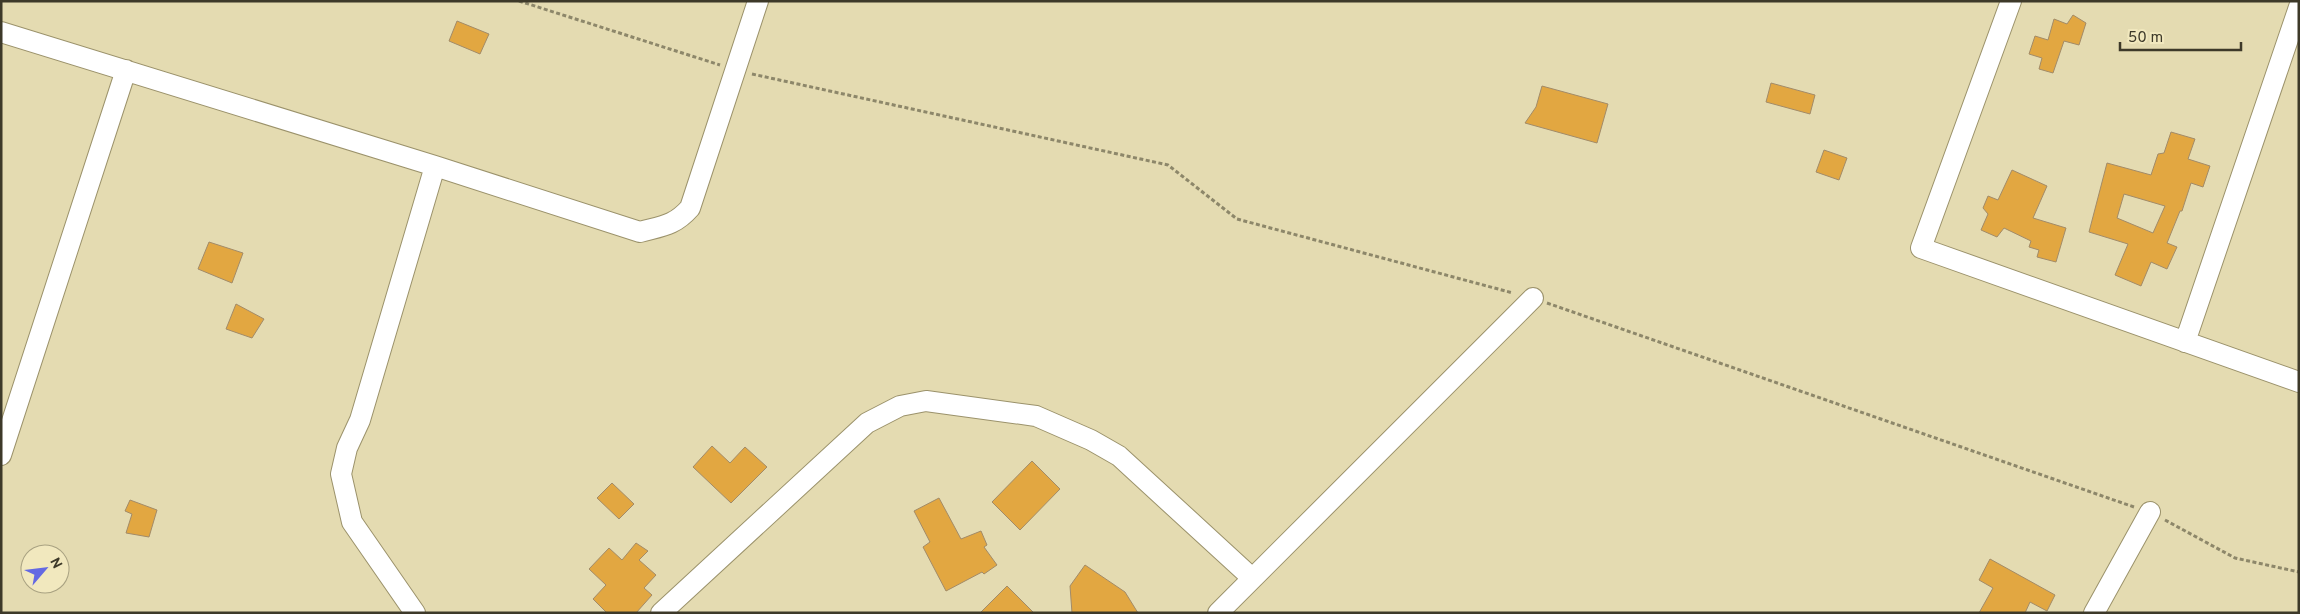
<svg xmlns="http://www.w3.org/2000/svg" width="2300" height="614" viewBox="0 0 2300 614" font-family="Overpass,sans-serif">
  <rect width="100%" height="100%" fill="#e4dbb1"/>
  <path fill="#e2a741" stroke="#a28b68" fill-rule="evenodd" d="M 2073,15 L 2086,23 L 2079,45 L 2064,41 L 2053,73 L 2039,69 L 2042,58 L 2029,54 L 2035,36 L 2048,40 L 2054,19 L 2067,24 Z
    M 457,21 L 489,34 L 480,54 L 449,41 Z
    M 1771,83 L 1815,95 L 1810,114 L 1766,102 Z
    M 1542,86 L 1608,104 L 1597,143 L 1525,123 L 1536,107 Z
    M 2171,132 L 2195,139 L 2188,159 L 2210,166 L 2203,187 L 2191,183 L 2182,211 L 2180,211 L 2167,243 L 2177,247 L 2167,269 L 2151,262 L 2141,286 L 2115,275 L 2128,244 L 2089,232 L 2107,163 L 2151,175 L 2158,154 L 2164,153 ZM 2124,194 L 2165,206 L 2153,233 L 2117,218 Z
    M 1824,150 L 1847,158 L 1839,180 L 1816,172 Z
    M 2012,170 L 2047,186 L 2033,218 L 2066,228 L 2056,262 L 2037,257 L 2039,250 L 2029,247 L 2031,241 L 2004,228 L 1997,237 L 1981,230 L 1988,214 L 1983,208 L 1988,196 L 1998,200 Z
    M 209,242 L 243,253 L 232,283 L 198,269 Z
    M 236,304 L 264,319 L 252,338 L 226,329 Z
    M 712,446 L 730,463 L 745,447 L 767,467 L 731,503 L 693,467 Z
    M 1032,461 L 1060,489 L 1020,530 L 992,502 Z
    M 612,483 L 634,504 L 619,519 L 597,498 Z
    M 939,498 L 961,539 L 981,531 L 987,545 L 984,547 L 997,565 L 984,574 L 982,572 L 946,591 L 923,547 L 930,542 L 914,511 Z
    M 130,500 L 157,510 L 149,537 L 126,533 L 132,514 L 125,511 Z
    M 636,543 L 648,551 L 639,560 L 656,575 L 644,588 L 652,595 L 636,613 L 607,613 L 593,599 L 606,585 L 589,569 L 609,548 L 622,560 Z
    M 1990,559 L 2055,595 L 2047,611 L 2030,602 L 2025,613 L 1979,613 L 1993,588 L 1979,580 Z
    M 1085,565 L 1125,592 L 1138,613 L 1072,613 L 1070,586 Z
    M 1007,586 L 1034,613 L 980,613 Z"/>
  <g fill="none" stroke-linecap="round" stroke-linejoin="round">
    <g stroke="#9b926b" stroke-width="22">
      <path id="street" d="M 2011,1 L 1921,248 L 2299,382
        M 1,32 L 435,166 L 640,232 C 662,226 674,226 690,208 L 758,1
        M 2185,342 L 2299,7
        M 1,455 L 126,70
        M 415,613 L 352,522 L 341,474 L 347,448 L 360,420 L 435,166
        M 661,613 L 867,423 L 900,406 L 926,401 L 1036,416 L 1091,440 L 1119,456 L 1252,578
        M 1218,613 L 1533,298
        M 2094,613 L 2150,512"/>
    </g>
    <path stroke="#8d876a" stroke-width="3" stroke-dasharray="4 2.5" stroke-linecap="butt" d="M 519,1 L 720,65
      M 752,74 L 1168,165 L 1237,219 L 1513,293
      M 1547,303 L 2134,507
      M 2165,520 L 2235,558 L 2299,572"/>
    <use href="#street" stroke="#fff" stroke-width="20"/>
  </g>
  <rect width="2300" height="614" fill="none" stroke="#3d3929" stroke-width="5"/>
  <g transform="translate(45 569) rotate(62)"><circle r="24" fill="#f1e8be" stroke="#a9a282"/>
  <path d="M0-4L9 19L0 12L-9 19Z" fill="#6469e2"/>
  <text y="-8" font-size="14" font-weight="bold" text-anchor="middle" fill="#3d3929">N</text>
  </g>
  <path d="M2120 42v8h121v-8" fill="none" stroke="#3d3929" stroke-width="2.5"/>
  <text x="2128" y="42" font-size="15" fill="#3d3929" stroke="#f1e8be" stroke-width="4" paint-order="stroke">50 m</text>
</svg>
